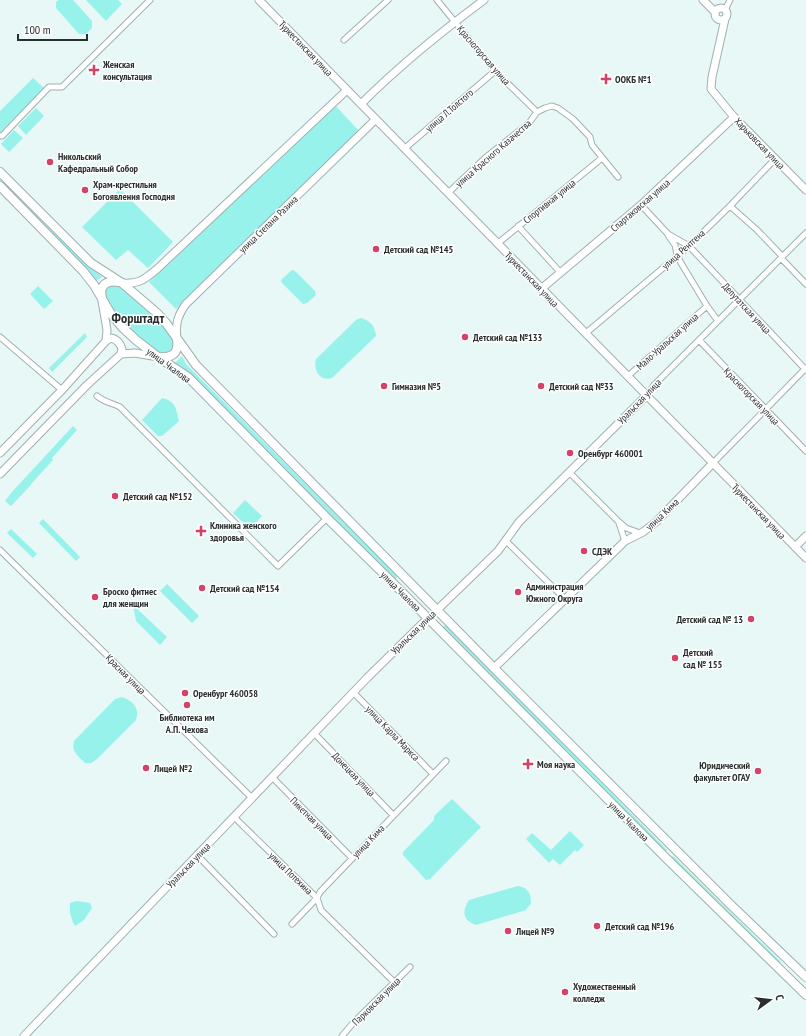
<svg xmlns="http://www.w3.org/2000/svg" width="806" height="1036" viewBox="0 0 806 1036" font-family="'PT Sans Narrow',sans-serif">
  <rect width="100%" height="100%" fill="#e7f8f6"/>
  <path fill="#97f2eb" d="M 59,0 L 73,0 L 92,21 L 92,28 L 86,34 L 79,34 L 56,8 L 56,2 Z
    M 86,0 L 118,0 L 122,4 L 106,21 Z
    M 33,78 L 44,88 L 0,133 L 0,111 Z
    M 334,104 L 359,131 L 176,309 L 149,282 Z
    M 36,108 L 44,116 L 26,135 L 18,126 Z
    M 14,130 L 23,138 L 9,152 L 1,144 Z
    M 0,177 L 83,262 L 102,277 L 95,282 L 0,183 Z
    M 120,189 L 173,242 L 148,268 L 128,250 L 116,260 L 82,227 Z
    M 292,270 L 295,271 L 315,291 L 316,295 L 307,303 L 303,304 L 282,283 L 281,280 Z
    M 112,285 C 116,285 119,286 121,287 C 128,291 134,298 140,303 C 150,312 179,333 173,348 C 171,353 165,355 160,354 C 150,352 115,315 109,305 C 107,302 106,298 104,294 L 108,287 Z
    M 38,286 L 53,301 L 44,309 L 30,294 Z
    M 361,318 C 371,321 375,326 376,336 L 332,378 C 320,382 313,370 316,359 L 356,320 Z
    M 85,333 L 87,337 L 52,372 L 49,368 Z
    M 182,356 L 186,364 L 398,576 L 395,580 L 192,376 L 181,366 L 175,363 Z
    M 162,398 C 176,401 176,409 179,421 L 162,436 L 158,436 L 142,420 Z
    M 73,426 L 77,430 L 52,458 L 53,460 L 31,484 L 31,485 L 11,506 L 5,501 L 12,492 Z
    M 245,500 L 262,516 L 250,529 L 233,513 Z
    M 43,519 L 80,557 L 76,561 L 39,523 Z
    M 11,529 L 37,554 L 33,558 L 7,533 Z
    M 167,584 L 199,616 L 192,623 L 160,591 Z
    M 133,605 L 167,637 L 160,645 L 136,621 Z
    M 446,624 L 667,850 L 665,852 L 442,628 Z
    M 122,697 C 133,701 140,708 136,720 L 96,760 L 91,763 L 85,763 C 78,756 71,751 74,741 L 115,699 Z
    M 452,799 L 481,827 L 430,879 L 426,880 L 403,855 L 403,852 L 434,820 L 434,816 Z
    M 570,831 L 584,845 L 577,852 L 575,850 L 560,865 L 553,859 L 549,863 L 526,839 L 532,833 L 551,850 Z
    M 673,856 L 781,962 L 779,965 L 671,858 Z
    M 518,886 C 528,888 531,893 531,903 L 526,910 L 476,925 C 462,920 462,911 469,900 Z
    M 77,901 L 90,903 L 92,908 L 84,920 L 75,926 C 71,919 69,911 70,903 Z"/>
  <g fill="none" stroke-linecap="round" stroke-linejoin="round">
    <g stroke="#a0b0af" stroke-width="7">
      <path id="street" d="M 437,0 L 495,71 L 537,112 L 545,108 L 552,106 L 558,108 L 573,119 L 590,137 L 592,145 L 618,177
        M 725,10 L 730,0
        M 344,40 L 388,0
        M 0,136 L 2,136 L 49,87 L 62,87 L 150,0
        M 404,149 L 495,71
        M 448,193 L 485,158 L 529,123 L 537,112
        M 641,205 L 668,234 L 689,246 L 806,370
        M 730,206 L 757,230 L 782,256
        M 518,226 L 560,272
        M 668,235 L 675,245 L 677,255 L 681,263 L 707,306 L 718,321
        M 497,244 L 602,158
        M 781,258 L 806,284
        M 586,333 L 689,246 L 730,206 L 775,159
        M 0,337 L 62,390
        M 699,340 L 806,451
        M 628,376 L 707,306
        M 647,395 L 654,385 L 806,233
        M 97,396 C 104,402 112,403 120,407 L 278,566 L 327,518
        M 713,463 L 806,368
        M 569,472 L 619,522 L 626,528 L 640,533
        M 619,523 L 625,541
        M 506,541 L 565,599
        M 0,550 L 252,798
        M 353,692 L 433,774
        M 314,733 L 393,815
        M 272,777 L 352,858
        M 234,817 L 317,898 L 321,910 L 394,982
        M 197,855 L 274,934
        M 292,924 L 317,898 L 320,892 L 446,761
        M 342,1036 L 354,1022 L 410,967"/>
    </g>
    <g stroke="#a0b0af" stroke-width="9">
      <path id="secondary" d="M 259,0 L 806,558
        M 703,0 L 715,12
        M715 14a6 6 0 1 1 12 0a6 6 0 1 1-12 0Z
        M 725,19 L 712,77 L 711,89 L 734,117 L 806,190
        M 361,104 C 399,66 441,32 484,0
        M 122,283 C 139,284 144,280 157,269 L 347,90
        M 541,289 L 641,205 L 734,117
        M 177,338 C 175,324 178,315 186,304 L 376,119
        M 106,341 L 111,338 C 117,339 120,343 122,349 L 121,354
        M 0,453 L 62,390 L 106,341 L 107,330 L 102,301
        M 0,474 L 87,385 L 121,354 L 135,353 L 158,357
        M 795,547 L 806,536
        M 437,610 L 498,551 L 519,522 L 647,395
        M 494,668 L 619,547 L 625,541 L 643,532 L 656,522 L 713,463
        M 24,1036 L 367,678 L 428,618"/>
    </g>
    <g stroke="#a0b0af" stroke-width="10">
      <path id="primary" d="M 0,172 L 91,263 L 122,283 L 157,313 L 166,323 L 196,365 L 494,668 L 731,905 L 806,977
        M 0,186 L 83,271 L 94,285 L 111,314 L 122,327 L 136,340 L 158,357 L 188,377 L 327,518 L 395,585 L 666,858 L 806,995
        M 102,298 C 99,285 106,280 119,282
        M 159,357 C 173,358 179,353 177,339"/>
    </g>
    <use href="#street" stroke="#fff" stroke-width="5"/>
    <use href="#secondary" stroke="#fff" stroke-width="7"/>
    <use href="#primary" stroke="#fff" stroke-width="8"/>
  </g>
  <g fill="#d24367" stroke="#fff" stroke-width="1.5">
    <path d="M92 64h4v4h4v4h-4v4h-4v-4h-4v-4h4z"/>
    <path d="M604 73h4v4h4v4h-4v4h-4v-4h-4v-4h4z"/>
    <circle cx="50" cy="162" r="4"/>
    <circle cx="85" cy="190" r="4"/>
    <circle cx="376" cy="249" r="4"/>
    <circle cx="465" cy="337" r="4"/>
    <circle cx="384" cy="386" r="4"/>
    <circle cx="541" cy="386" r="4"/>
    <circle cx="570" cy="453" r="4"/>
    <circle cx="115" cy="496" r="4"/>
    <path d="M199 525h4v4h4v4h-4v4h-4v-4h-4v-4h4z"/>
    <circle cx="584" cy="551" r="4"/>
    <circle cx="202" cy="588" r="4"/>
    <circle cx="518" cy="592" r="4"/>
    <circle cx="95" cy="597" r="4"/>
    <circle cx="751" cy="619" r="4"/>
    <circle cx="675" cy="658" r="4"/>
    <circle cx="185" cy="693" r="4"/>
    <circle cx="187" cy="705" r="4"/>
    <path d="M526 758h4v4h4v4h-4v4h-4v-4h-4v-4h4z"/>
    <circle cx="146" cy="768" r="4"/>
    <circle cx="758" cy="771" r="4"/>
    <circle cx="597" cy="926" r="4"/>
    <circle cx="508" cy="931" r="4"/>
    <circle cx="565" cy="992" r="4"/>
  </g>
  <g text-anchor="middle" stroke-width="3" stroke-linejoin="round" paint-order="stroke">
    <g font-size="10" fill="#282f2e" stroke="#fff">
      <text transform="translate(306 48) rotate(46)" y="4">Туркестанская улица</text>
      <text transform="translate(484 55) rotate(49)" y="4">Красногорская улица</text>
      <text transform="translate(449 110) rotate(-41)" y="4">улица Л.Толстого</text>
      <text transform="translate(760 143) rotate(46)" y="4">Харьковская улица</text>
      <text transform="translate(493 153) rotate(-41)" y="4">улица Красного Казачества</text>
      <text transform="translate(549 201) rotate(-39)" y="4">Спортивная улица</text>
      <text transform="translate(640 205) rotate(-41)" y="4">Спартаковская улица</text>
      <text transform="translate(268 224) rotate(-44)" y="4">улица Степана Разина</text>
      <text transform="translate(683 249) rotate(-42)" y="4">улица Рентгена</text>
      <text transform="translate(532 279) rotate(46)" y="4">Туркестанская улица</text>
      <text transform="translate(747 308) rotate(47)" y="4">Депутатская улица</text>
      <text transform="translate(667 341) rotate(-42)" y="4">Мало-Уральская улица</text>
      <text transform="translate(169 365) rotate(36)" y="4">улица Чкалова</text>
      <text transform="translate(752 396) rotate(46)" y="4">Красногорская улица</text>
      <text transform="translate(639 401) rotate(-46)" y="4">Уральская улица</text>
      <text transform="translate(759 511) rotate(46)" y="4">Туркестанская улица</text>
      <text transform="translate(662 514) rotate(-43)" y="4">улица Кима</text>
      <text transform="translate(401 591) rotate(45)" y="4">улица Чкалова</text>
      <text transform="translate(413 632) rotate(-44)" y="4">Уральская улица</text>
      <text transform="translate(126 674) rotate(45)" y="4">Красная улица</text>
      <text transform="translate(393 733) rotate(46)" y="4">улица Карла Маркса</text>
      <text transform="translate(354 774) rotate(46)" y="4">Донецкая улица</text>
      <text transform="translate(312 818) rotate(45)" y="4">Пикетная улица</text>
      <text transform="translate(629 821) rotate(45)" y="4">улица Чкалова</text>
      <text transform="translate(368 841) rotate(-46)" y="4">улица Кима</text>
      <text transform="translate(188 865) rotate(-46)" y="4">Уральская улица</text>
      <text transform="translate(291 873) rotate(44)" y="4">улица Потехина</text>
      <text transform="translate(376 1001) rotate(-45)" y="4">Парковская улица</text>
    </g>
    <g font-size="10" font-weight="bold" fill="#282f2e" stroke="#fff" text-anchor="start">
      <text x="103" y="68">Женская<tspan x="103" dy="12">консультация</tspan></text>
      <text x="615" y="83">ООКБ №1</text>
      <text x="58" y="160">Никольский<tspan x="58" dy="12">Кафедральный Собор</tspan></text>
      <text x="93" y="188">Храм-крестильня<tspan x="93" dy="12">Богоявления Господня</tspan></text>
      <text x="384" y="253">Детский сад №145</text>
      <text x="473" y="341">Детский сад №133</text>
      <text x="392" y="390">Гимназия №5</text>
      <text x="549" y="390">Детский сад №33</text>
      <text x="578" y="457">Оренбург 460001</text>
      <text x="123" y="500">Детский сад №152</text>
      <text x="210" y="529">Клиника женского<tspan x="210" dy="12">здоровья</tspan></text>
      <text x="592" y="555">СДЭК</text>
      <text x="526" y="590">Администрация<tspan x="526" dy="12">Южного Округа</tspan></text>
      <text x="210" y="592">Детский сад №154</text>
      <text x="103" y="595">Броско фитнес<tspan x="103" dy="12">для женщин</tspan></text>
      <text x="743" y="623" text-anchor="end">Детский сад № 13</text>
      <text x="683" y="656">Детский<tspan x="683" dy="12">сад № 155</tspan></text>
      <text x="193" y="697">Оренбург 460058</text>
      <text x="187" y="721" text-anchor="middle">Библиотека им<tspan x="187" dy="12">А.П. Чехова</tspan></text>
      <text x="537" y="768">Моя наука</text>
      <text x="750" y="769" text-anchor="end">Юридический<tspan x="750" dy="12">факультет ОГАУ</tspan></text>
      <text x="154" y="772">Лицей №2</text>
      <text x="605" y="930">Детский сад №196</text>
      <text x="516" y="935">Лицей №9</text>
      <text x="573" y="990">Художественный<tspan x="573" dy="12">колледж</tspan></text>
    </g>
    <g font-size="14" font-weight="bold" fill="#282f2e" stroke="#fff">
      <text x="138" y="323">Форштадт</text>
    </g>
  </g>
  <g transform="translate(770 1000) rotate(75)" stroke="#ffffff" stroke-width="3" paint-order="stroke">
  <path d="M0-3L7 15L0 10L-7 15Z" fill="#282f2e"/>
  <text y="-6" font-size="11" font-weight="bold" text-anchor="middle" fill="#282f2e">С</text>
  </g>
  <path d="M18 34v6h69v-6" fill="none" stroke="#282f2e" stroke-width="2"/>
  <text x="24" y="34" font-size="12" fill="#282f2e" stroke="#ffffff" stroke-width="3" paint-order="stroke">100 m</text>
</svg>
